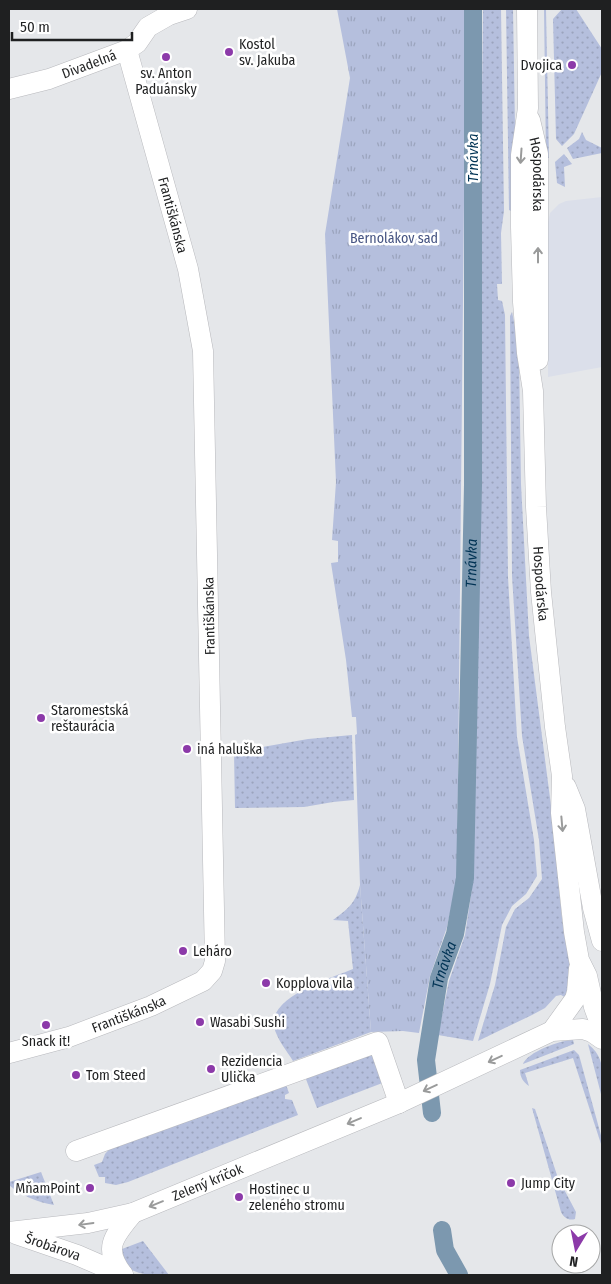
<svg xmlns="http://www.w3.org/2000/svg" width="611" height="1284" viewBox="0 0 611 1284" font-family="'Fira Sans Condensed',sans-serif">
  <defs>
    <pattern id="grass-dots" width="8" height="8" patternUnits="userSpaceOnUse" patternTransform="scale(1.25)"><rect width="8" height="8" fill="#b5bfdd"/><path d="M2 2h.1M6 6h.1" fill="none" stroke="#9ba4bd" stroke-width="1.8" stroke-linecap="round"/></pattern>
    <pattern id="park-tufts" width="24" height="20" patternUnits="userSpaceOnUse" patternTransform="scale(1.25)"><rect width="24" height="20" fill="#b5bfdd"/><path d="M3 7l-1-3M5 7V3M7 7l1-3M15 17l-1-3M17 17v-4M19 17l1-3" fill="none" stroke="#9ba4bd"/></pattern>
  </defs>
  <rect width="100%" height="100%" fill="#e5e7ea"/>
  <path fill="#dbdfea" d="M 602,197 L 602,367 L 548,377 L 548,222 L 550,213 L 559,204 L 566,201 Z"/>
  <path fill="url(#grass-dots)" d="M 483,9 L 501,9 L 504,211 L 501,233 L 502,284 L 497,284 L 498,300 L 502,301 L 505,315 L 508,577 L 517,737 L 534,840 L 537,876 L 526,894 L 512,906 L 502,925 L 490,984 L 473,1041 L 438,1035 L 449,981 L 465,935 L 472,888 Z
    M 506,9 L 513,9 L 516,185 L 511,211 L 509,210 Z
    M 544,9 L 546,9 L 549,158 L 546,158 Z
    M 562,9 L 576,9 L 602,49 L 602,72 L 574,134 L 562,146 L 556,139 L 553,19 Z
    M 582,132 L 586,140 L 602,148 L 602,153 L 573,159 L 567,148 L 579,139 Z
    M 564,154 L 572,164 L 564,167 L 565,187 L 557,183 L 555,162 Z
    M 512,312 L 516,331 L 519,355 L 521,484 L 529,636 L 553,821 L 562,918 L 572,976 L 568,999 L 561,995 L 556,996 L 545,1008 L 532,1015 L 478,1041 L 495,985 L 506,927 L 515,909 L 529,898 L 542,879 L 539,840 L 522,736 L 517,655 L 512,576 L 510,316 Z
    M 352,735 L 354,800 L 333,802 L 304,807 L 235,808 L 234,752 L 308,739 Z
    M 360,885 L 371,1032 L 293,1061 C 286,1050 277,1039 274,1027 C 268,996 332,978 353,969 L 348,921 L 333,920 C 348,909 355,904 360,885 Z
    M 573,1040 L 574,1044 L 523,1064 C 528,1052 560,1040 573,1040 Z
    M 588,1044 C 607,1059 602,1076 602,1098 Z
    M 574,1050 L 579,1055 L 602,1139 L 602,1147 L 573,1058 L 525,1073 L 529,1086 C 523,1082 520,1077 520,1070 Z
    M 374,1053 L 385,1082 L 317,1108 L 304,1074 Z
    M 285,1082 L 289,1093 L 285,1095 L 285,1099 L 292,1100 L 298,1115 L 128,1182 L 116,1185 L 105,1183 L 105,1177 L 99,1177 L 94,1165 L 102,1162 L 105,1154 L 113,1145 Z
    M 532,1108 L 535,1109 L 558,1178 L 576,1212 L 575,1219 C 569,1221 564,1218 561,1212 Z
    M 41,1172 L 54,1205 C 37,1202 22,1196 9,1185 L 9,1182 Z
    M 143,1241 L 169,1275 C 148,1275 123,1277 122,1249 Z"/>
  <path fill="url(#park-tufts)" d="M 337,9 L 466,9 L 457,881 L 447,927 L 430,976 L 419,1033 L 403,1031 L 371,1032 L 360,885 L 355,735 L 357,734 L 356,717 L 352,717 L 346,660 L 331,563 L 338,562 L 338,541 L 332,540 L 336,482 L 325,234 L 350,78 Z"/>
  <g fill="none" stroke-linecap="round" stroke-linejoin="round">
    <g stroke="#7c98af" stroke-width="18">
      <path id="s1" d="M 432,1113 L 426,1060 L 429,1041 L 439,978 L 455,934 L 465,878 L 473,485 L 473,9"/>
      <path d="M 442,1230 L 445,1250 L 459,1275"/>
    </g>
    <g stroke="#b8b9bd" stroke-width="21">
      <g id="minor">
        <path id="s2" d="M 527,9 L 528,108 L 521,155 L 521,227 L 523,302 L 527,353 L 533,391 L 536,507 L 541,592 L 555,727 L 562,776 L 561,813 L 574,932 L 579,960 L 587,976 L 594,1007 L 602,1029"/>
        <path id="s3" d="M 9,89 L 49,79 L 127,50 L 137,43 L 148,27 L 169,15 L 187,9"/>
        <path id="s4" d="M 530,120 L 538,154 L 538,360"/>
        <path d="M 566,787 L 575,809 L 593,908 L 602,941"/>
        <path d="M 552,1031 L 575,999 L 577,992 L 579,968"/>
        <path id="s5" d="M 9,1053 L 69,1037 L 151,1006 L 203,981 L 212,971 L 215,961 L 203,351 L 188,269 L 127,50"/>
        <path d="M 76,1151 L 378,1042 L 399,1103"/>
        <path id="s6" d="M 9,1232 L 88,1223 L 133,1213 L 399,1103 L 552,1031 L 583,1029 L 592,1032 L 602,1039"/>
        <path id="s7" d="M 16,1234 L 77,1255 L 123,1275"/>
        <path d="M 123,1275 C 102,1248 114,1236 133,1213"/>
      </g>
    </g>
    <use href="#minor" stroke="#fff" stroke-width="20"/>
  </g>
  <defs><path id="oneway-shaft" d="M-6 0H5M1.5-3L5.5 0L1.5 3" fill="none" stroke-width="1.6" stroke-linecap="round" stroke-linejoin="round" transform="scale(1.25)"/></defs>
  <g stroke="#9a9b9b">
    <use href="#oneway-shaft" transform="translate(521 156) rotate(94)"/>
    <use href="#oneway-shaft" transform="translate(538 255) rotate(-90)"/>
    <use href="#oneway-shaft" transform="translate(562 824) rotate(85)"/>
    <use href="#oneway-shaft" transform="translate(495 1059) rotate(155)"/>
    <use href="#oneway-shaft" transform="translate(430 1088) rotate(155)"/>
    <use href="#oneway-shaft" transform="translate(354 1121) rotate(157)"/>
    <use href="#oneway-shaft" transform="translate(156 1204) rotate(158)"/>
    <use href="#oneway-shaft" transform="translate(86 1224) rotate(172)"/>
  </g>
  <g fill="#8c3aa9" stroke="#fff" stroke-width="2">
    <circle cx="229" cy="52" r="5"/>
    <circle cx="166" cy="57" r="5"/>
    <circle cx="572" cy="65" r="5"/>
    <circle cx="41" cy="718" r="5"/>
    <circle cx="187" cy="749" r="5"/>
    <circle cx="183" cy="951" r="5"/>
    <circle cx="266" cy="983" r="5"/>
    <circle cx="200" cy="1022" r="5"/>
    <circle cx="46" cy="1025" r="5"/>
    <circle cx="211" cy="1069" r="5"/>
    <circle cx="76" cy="1075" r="5"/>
    <circle cx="511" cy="1183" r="5"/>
    <circle cx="90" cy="1188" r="5"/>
    <circle cx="239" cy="1197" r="5"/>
  </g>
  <g text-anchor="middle" stroke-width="5" stroke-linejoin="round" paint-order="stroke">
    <g font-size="14" fill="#1f2021" stroke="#fff" text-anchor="start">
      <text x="239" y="49">Kostol<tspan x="239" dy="16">sv. Jakuba</tspan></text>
      <text x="562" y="70" text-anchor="end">Dvojica</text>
      <text x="166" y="78" text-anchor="middle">sv. Anton<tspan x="166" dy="16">Paduánsky</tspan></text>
      <text x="51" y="715">Staromestská<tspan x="51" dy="16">reštaurácia</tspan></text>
      <text x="197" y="754">iná haluška</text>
      <text x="193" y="956">Leháro</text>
      <text x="276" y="988">Kopplova vila</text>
      <text x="210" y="1027">Wasabi Sushi</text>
      <text x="46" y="1046" text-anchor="middle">Snack it!</text>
      <text x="221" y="1066">Rezidencia<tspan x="221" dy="16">Ulička</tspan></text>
      <text x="86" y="1080">Tom Steed</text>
      <text x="521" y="1188">Jump City</text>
      <text x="80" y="1193" text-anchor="end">MňamPoint</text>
      <text x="249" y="1194">Hostinec u<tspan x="249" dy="16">zeleného stromu</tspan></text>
    </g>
    <g font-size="14" fill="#1f2021" stroke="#fff">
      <text dy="5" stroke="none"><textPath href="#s3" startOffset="84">Divadelná</textPath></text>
      <text dy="5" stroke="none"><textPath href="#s4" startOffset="55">Hospodárska</textPath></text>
      <text transform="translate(173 215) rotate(75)" y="5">Františkánska</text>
      <text dy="5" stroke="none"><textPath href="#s2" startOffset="576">Hospodárska</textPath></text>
      <text transform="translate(209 616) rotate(-91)" y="5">Františkánska</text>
      <text dy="5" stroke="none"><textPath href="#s5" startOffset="126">Františkánska</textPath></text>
      <text dy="5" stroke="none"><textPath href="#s6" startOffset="206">Zelený kríčok</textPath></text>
      <text dy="5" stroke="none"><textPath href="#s7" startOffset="39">Šrobárova</textPath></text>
    </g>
    <g font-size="14" fill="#465482" stroke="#fff">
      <text x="394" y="243">Bernolákov sad</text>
    </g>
    <g font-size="15" font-style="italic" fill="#003354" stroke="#fff">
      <text transform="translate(473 158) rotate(-90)" y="5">Trnávka</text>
      <text dy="5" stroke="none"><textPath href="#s1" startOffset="555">Trnávka</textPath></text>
      <text dy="5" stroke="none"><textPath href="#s1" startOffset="150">Trnávka</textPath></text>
    </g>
  </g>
  <rect width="611" height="1284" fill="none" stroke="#1f2021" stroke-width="20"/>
  <g transform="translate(576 1249) rotate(190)"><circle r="24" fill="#ffffff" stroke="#a5a6a6"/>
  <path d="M0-4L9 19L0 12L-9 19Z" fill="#8c3aa9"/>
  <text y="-8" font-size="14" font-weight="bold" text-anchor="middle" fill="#1f2021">N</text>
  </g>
  <path d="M12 32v8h120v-8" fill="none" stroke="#1f2021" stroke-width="2.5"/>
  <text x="20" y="32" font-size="15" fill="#1f2021" stroke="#ffffff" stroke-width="4" paint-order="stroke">50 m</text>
</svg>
